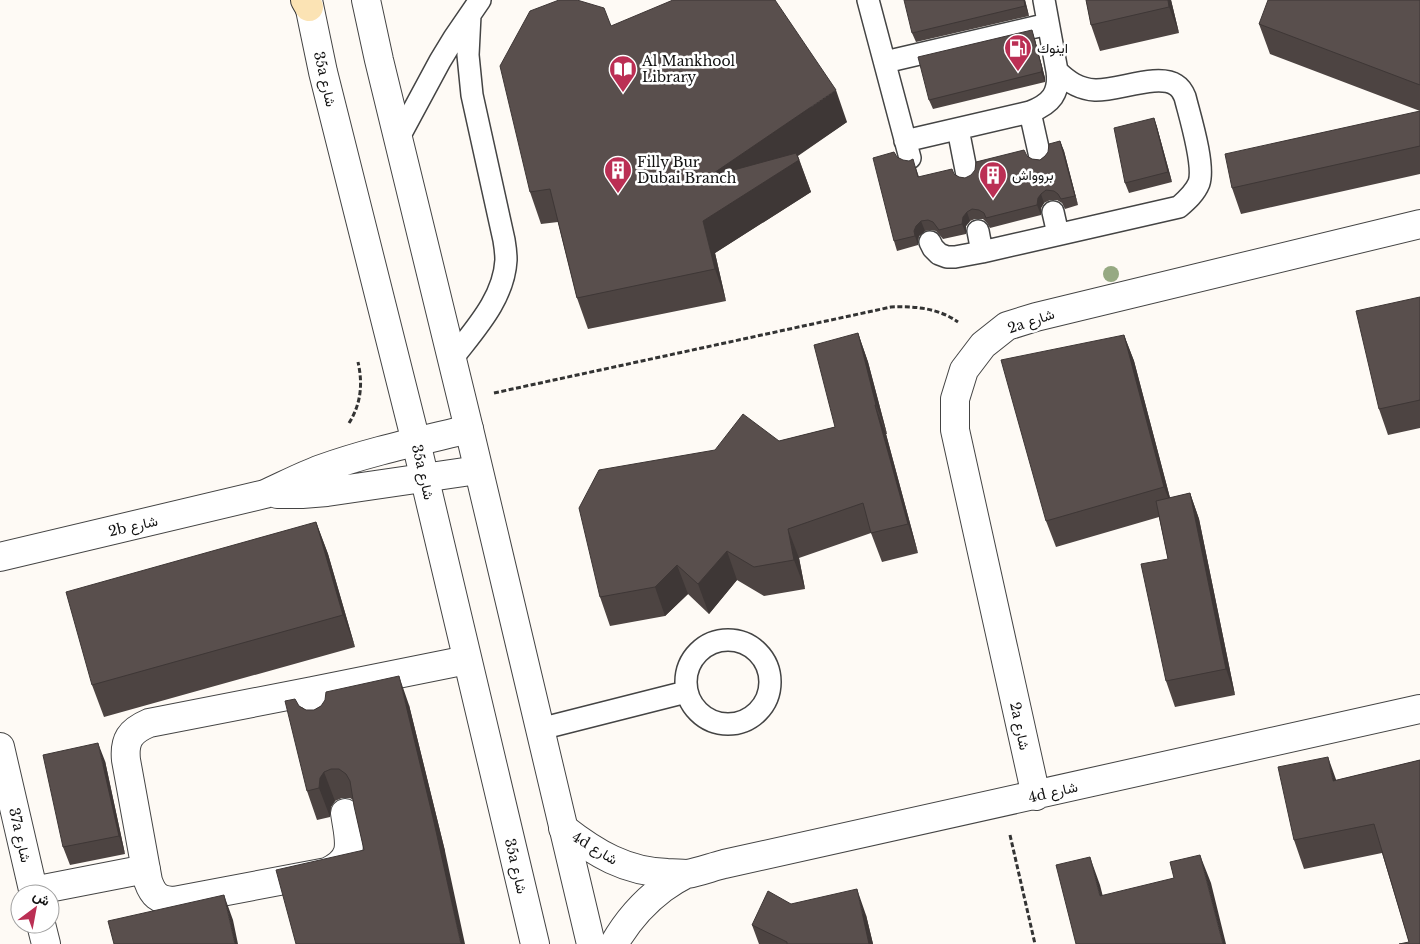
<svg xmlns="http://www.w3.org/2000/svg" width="1420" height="944" viewBox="0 0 1420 944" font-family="'Libre Baskerville',Vazirmatn,serif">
  <rect width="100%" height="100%" fill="#fefaf5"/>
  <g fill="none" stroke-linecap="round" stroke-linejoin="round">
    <g stroke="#444" stroke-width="24">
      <path id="service" d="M 868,0 L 910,158
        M 885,62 L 1048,24
        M 1030,112 L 1040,157
        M 958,129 L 967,175
        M 398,139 L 440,61 L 454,38 L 480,0
        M 905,141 L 1030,112 C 1051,104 1060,93 1057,71
        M 1053,212 L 1058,234
        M 978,231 L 982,252
        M 930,242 L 933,248 L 939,254 L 947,257 L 955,257 L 982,252 L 1179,207 C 1187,200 1195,193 1199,183 C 1205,165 1190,117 1185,97 C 1183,92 1181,88 1176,85 C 1158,73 1117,91 1095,90 C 1079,89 1068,82 1057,71 L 1044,0
        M 452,359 C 474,330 504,299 506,260 C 506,253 505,246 504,240 L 472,95 L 468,55 L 470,15
        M686 682a42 42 0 1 1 84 0a42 42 0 1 1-84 0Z
        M 540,729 L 686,692"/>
    </g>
    <g stroke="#444" stroke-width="30">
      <path id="minor" d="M 277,494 L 302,494 L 327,492 L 478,470
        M 0,557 L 265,494 C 283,486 302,476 321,469 C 368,452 420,441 469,429
        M 313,691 L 467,660
        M 321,724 L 313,691 L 149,723 C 130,731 124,740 126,760 L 148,881 C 153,895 158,900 174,901 L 327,872 C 357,858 349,841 345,813
        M 0,747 L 34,894
        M 1036,796 L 955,430 L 955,399 L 964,370 L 983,345 L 1007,326 L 1036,317 L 1420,224
        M 563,828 C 595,853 626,872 668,873 C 674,873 681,874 687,874 C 699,872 712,867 724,864 L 1420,709
        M 33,891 L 146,869
        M 41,924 L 46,944
        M 614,944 C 626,923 643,903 663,888 C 670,883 678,878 686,874"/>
    </g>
    <g stroke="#444" stroke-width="30">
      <path id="tertiary" d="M 308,0 L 323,72 L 416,442 L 535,944
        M 366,0 L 379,60 L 469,429 L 591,944"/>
    </g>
    <g stroke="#333" stroke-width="30">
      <path id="secondary" d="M 305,0 L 309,7"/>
    </g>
    <path stroke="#333" stroke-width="3" stroke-dasharray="5 2.5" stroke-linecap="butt" d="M 494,393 L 891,307 C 915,306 938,308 958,322
      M 349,423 C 361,404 363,384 358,362
      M 1010,835 L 1035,944"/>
    <use href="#service" stroke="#fff" stroke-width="21"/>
    <use href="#minor" stroke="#fff" stroke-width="28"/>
    <use href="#tertiary" stroke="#fff" stroke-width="28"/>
    <use href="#secondary" stroke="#fbe3b4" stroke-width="28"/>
  </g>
  <circle fill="#96a982" cx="1111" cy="274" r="8"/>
  <path fill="#4d4442" d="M 1025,0 L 1029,16 L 916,42 L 912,33 Z
    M 1086,0 L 1171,0 L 1179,33 L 1100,51 L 1091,25 Z
    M 1420,0 L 1420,111 L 1270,54 L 1259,24 Z
    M 611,26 L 847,122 L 798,156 L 811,192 L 715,253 L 726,301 L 588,329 L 577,298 L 558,222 L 541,224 L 530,192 Z
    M 1035,40 L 1045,78 L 1045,82 L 933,109 L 929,100 Z
    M 1420,111 L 1420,174 L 1241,214 L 1232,188 Z
    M 1154,118 L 1157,127 L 1172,182 L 1129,193 L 1125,183 Z
    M 1060,141 L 1064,151 L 1078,205 L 1065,209 L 1062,203 L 1057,200 L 1050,200 L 1044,203 L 1041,208 L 1041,215 L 990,228 L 987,223 L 983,219 L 975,219 L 970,221 L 966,226 L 966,234 L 943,239 L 936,231 L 931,230 L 925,231 L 919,236 L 918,241 L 918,245 L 897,251 L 894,241 L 897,157 L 916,168 L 919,177 L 954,174 L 959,177 L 965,178 L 1027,156 L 1032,159 L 1040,160 L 1045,156 Z
    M 1420,297 L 1420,428 L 1388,435 L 1379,409 Z
    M 858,333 L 868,362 L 887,434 L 886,434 L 918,553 L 882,562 L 871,533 L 799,558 L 805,589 L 764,596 L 737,580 L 709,614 L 688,594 L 665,616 L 610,626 L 600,597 L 779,441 L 835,427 Z
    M 1124,335 L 1134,361 L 1170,498 L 1190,493 L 1199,519 L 1235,695 L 1175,707 L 1166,681 L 1168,559 L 1159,517 L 1056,547 L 1046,521 Z
    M 316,522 L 328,554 L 355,647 L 104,717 L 92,685 Z
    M 409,705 L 445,851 L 364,850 L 353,800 L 350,798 L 342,798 L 335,801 L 331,807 L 330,817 L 317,820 L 307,791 L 299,706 L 306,710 L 314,710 L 321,706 Z
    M 1420,760 L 1409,942 L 1382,853 L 1304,869 L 1294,840 L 1337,780 Z
    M 105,761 L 125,854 L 70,865 L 63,847 Z
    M 791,904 L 866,915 L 873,944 L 759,944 L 752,925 Z"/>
  <path fill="#3e3736" d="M 1024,0 L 1025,0 L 1029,16 L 1025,6 Z
    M 1168,0 L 1171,0 L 1179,33 L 1169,7 Z
    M 1032,30 L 1035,40 L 1045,78 L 1045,82 L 1041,72 Z
    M 836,90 L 847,122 L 719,209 L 708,177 Z
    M 1154,118 L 1157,127 L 1172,182 L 1168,172 Z
    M 1060,141 L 1064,151 L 1078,205 L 1075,196 Z
    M 799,160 L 811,192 L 715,253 L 726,301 L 715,269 L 703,221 Z
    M 1041,194 L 1044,203 L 1041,208 L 1041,215 L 1037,205 L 1038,198 Z
    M 967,212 L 970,221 L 966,226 L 966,234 L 962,224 L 963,217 Z
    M 921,221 L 925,231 L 919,236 L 918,241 L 918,245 L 915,236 L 914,231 L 916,226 Z
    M 858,333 L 868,362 L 887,434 L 876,405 Z
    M 1124,335 L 1134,361 L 1174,513 L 1164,487 Z
    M 875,405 L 886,434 L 918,553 L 908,524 Z
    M 1190,493 L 1199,519 L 1235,695 L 1226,669 Z
    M 316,522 L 328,554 L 355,647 L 343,615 Z
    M 788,529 L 799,558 L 805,589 L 794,560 Z
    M 727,551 L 737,580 L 709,614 L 698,584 Z
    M 677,565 L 688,594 L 665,616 L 655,587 Z
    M 399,676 L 409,705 L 445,851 L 465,944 L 461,944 Z
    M 98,743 L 105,761 L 125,854 L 119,836 Z
    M 1328,757 L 1338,785 L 1333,781 Z
    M 324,772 L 335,801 L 331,807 L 330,817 L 319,788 L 320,778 Z
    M 1200,855 L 1211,883 L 1226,944 L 1223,944 Z
    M 1090,857 L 1100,885 L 1110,924 L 1100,896 Z
    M 857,889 L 866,915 L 873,944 L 869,944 Z
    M 224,895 L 233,920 L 238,944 L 235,944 Z"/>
  <path fill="#594f4d" stroke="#3e3736" d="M 559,0 L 577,0 L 604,8 L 611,26 L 673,0 L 775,0 L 836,90 L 708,177 L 796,153 L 799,160 L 703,221 L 715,269 L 577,298 L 550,189 L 530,192 L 500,66 L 530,11 Z
    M 904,0 L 1024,0 L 1025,6 L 912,33 Z
    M 1086,0 L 1168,0 L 1169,7 L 1091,25 Z
    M 1268,0 L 1420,0 L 1420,85 L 1259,24 Z
    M 1032,30 L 1042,68 L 1041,72 L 929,100 L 918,57 Z
    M 1420,111 L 1420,146 L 1232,188 L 1225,154 Z
    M 1154,118 L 1168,172 L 1125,183 L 1114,128 Z
    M 1060,141 L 1075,196 L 1061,199 L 1058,194 L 1054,191 L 1046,190 L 1041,194 L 1038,198 L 1037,205 L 986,218 L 984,213 L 979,210 L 972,209 L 967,212 L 963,217 L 962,224 L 939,230 L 933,222 L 928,220 L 921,221 L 916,226 L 914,231 L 915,236 L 894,241 L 873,158 L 894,152 L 897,157 L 903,160 L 909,161 L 913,159 L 918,177 L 952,169 L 954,174 L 959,177 L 965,178 L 971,175 L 975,170 L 976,162 L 1024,150 L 1027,156 L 1032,159 L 1040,160 L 1045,156 L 1048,152 L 1049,144 Z
    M 1420,297 L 1420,400 L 1379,409 L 1356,311 Z
    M 858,333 L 876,405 L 875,405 L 908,524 L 871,533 L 863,503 L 788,529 L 794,560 L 754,567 L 727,551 L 698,584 L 677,565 L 655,587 L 600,597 L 579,508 L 599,470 L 715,450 L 743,414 L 779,441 L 835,427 L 814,345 Z
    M 1124,335 L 1164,487 L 1046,521 L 1001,360 Z
    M 1190,493 L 1226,669 L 1166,681 L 1141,564 L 1168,559 L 1156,501 Z
    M 316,522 L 343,615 L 92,685 L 66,592 Z
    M 399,676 L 434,822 L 461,944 L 296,944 L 276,870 L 364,850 L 354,806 L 350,781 L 346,774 L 339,769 L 331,769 L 324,772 L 320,778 L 319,788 L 307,791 L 285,701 L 295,699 L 299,706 L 306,710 L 314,710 L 321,706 L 325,700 L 326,692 Z
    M 98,743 L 119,836 L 63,847 L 43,755 Z
    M 1328,757 L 1333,781 L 1420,760 L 1420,944 L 1399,944 L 1409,942 L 1374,824 L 1294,840 L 1278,767 Z
    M 1200,855 L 1223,944 L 1076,944 L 1056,865 L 1090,857 L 1100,896 L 1174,878 L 1170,862 Z
    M 857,889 L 869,944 L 787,944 L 787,942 L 752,925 L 768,891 L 791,904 Z
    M 224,895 L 235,944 L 114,944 L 108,921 Z"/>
  <defs>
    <g id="fuel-pin" transform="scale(1.4375)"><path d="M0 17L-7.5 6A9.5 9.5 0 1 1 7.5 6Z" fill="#bb2f54" stroke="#fff"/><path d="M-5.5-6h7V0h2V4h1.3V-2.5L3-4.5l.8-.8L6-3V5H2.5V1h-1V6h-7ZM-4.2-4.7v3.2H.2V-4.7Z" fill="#fff"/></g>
    <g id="library-pin" transform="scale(1.4375)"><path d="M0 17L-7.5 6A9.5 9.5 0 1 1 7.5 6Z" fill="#bb2f54" stroke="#fff"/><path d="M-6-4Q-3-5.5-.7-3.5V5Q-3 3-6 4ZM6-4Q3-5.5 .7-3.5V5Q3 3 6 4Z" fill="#fff"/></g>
    <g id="building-pin" transform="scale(1.4375)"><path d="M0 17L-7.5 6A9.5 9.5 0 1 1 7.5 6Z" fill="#bb2f54" stroke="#fff"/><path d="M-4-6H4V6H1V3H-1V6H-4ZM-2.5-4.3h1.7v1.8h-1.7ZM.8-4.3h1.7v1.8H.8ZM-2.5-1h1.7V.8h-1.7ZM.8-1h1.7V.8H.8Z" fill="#fff"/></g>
  </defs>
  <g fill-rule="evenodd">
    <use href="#fuel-pin" x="1018" y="48"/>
    <use href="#library-pin" x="623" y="69"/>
    <use href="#building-pin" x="618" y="170"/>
    <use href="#building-pin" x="993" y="175"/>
  </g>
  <g text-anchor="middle" stroke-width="5" stroke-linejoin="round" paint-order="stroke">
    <g font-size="14" fill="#111" stroke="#fff" text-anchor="start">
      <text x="1037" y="53">اينوك</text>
      <text x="642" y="66">Al Mankhool<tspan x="642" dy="16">Library</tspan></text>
      <text x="637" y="167">Filly Bur<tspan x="637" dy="16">Dubai Branch</tspan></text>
      <text x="1012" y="180">بروواش</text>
    </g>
    <g font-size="14" fill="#111" stroke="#fff">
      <text transform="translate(325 79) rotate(77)" y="5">35a شارع</text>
      <text transform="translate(1031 321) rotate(-19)" y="5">2a شارع</text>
      <text transform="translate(423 472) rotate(77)" y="5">35a شارع</text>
      <text transform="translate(133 526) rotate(-13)" y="5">2b شارع</text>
      <text transform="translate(1020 726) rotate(78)" y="5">2a شارع</text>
      <text transform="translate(1053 792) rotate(-13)" y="5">4d شارع</text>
      <text transform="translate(20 835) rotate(77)" y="5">37a شارع</text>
      <text transform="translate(595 848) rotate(31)" y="5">4d شارع</text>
      <text transform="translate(516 866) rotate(77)" y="5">35a شارع</text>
    </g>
  </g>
  <g transform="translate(35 909) rotate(32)"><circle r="24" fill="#ffffff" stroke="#a0a0a0"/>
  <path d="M0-4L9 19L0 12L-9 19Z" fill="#bb2f54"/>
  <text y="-8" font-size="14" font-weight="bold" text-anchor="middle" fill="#111111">ش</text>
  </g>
</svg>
